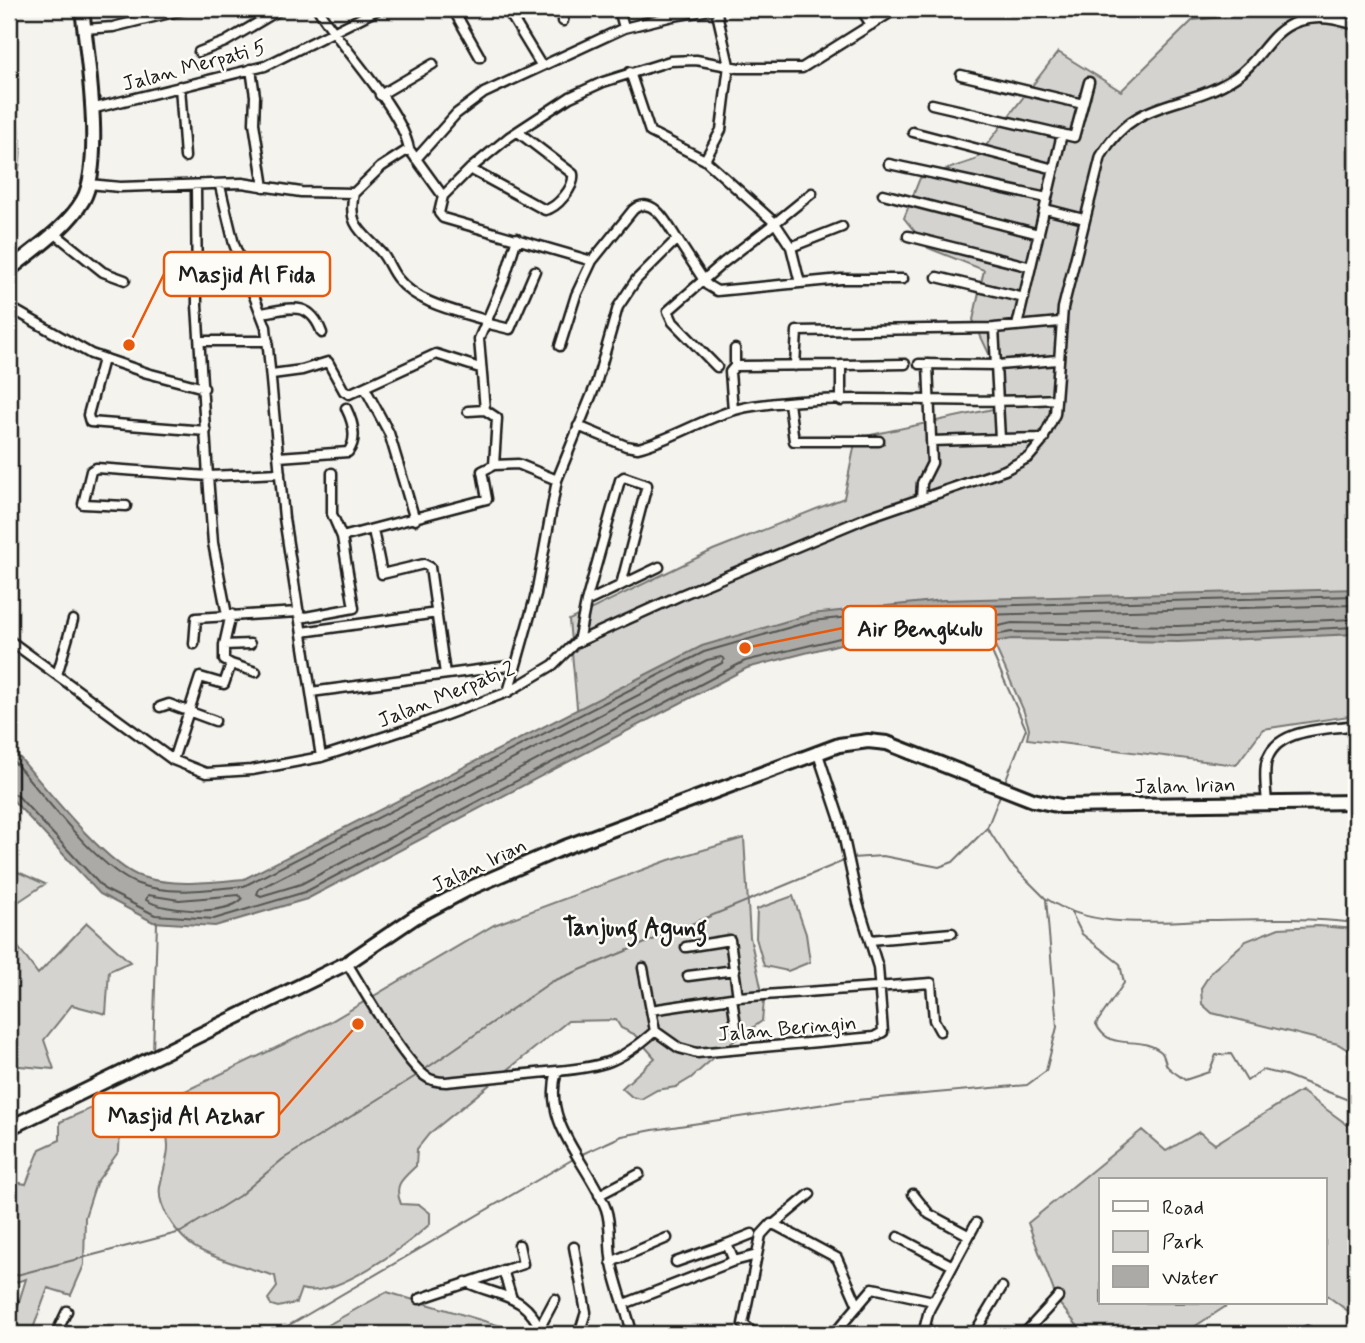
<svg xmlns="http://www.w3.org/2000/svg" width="1365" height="1343" viewBox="0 0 1365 1343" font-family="Mynerve,sans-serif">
  <rect width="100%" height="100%" fill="#f4f3ee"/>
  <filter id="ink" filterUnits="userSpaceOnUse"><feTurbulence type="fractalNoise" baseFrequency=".0143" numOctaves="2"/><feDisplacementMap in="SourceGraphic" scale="14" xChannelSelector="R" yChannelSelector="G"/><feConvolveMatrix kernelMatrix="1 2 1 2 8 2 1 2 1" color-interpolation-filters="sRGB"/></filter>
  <g filter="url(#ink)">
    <path fill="#d4d3cf" stroke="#787876" stroke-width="2" d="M 1298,9 L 1350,9 L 1356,14 L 1356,715 L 1263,729 L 1236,765 L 1027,739 L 1029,728 L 1023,709 L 988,630 L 953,606 L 578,718 L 569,620 L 713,550 L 844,498 L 856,438 L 993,409 L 991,358 L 973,320 L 984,270 L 928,248 L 904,218 L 920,178 L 975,160 L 1058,52 L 1121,91 L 1193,20 Z
      M 9,84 C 18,120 30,160 9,193 Z
      M 744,838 L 750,937 L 764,1001 L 762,1021 L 727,1046 L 691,1078 L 676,1087 L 657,1090 L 641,1099 L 632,1097 L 622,1088 L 655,1058 L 634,1034 L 621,1028 L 616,1020 L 568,1021 L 429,1134 L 417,1149 L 416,1166 C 402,1179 393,1185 401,1204 L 420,1205 L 430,1213 L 430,1224 C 406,1246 333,1300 301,1289 L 296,1303 L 278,1307 L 271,1305 L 268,1299 L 277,1287 L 275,1276 C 255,1270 203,1256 189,1243 C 175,1231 157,1206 160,1187 C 163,1168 173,1149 165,1129 L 140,1122 L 139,1113 L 328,1023 L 494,925 L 669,860 Z
      M 9,868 L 45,884 L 9,908 Z
      M 793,896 L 806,934 L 810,962 L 788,971 L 764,966 L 756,938 L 757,909 Z
      M 87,923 L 130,962 L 109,971 L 106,1014 L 72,1005 L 44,1040 L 54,1069 L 9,1065 L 9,935 L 38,974 Z
      M 1318,926 L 1356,929 L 1356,1055 L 1338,1044 L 1212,1013 L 1202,1004 L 1201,988 L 1212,971 L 1246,941 L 1279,928 Z
      M 1301,1091 L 1356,1131 L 1356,1317 L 1325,1294 L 1325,1180 L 1101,1180 L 1101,1303 L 1231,1303 L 1183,1334 L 1084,1334 L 1058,1302 L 1028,1223 L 1142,1130 L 1166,1151 L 1199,1132 L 1215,1144 Z
      M 121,1095 L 119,1151 L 96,1183 L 85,1217 L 84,1265 L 71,1295 L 48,1288 L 31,1334 L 9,1334 L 26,1279 L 9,1284 L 9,1181 L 26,1184 L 40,1149 L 60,1140 L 60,1122 Z
      M 387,1292 L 511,1329 L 513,1334 L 312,1334 Z"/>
    <path fill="#abaaa6" stroke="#72716f" stroke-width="2" d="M 1356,589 L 1356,634 L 1178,642 L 1011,639 L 995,642 L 962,639 L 844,643 L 747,668 L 307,899 L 215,926 L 153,922 L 100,894 L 9,796 L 9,745 C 37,777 105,866 142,877 C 176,887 209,882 244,879 L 702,646 L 811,614 L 943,600 Z"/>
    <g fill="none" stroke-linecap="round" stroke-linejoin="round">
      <path stroke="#555553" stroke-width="2" d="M 1356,605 L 944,616 L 925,618 L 922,621 L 925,625 L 994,627 L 1012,623 L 1177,626 L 1356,619
        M 721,657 L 724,659 L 722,663 L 301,884 L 261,896 L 257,894 L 259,889 L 707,660 Z
        M 9,756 C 39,789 98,870 138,884 C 172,896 209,889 244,886 L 704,652 L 812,621 L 943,607 L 1356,596
        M 9,792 L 17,795 L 104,889 L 155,915 L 214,919 L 305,892 L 745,661 L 844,637 L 962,632 L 995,635 L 1012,632 L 1177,635 L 1356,627
        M 148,895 L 179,900 L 239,895 L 242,899 C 226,916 165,912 146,900 Z"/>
      <path stroke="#72716f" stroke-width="2" d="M 987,641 L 1026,729 L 1004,784
        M 851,858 L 883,856 L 939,867 L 953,862 L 987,828 L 1001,793
        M 1047,899 C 1093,930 1157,921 1210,920 C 1259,919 1308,917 1356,923
        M 1071,912 L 1082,934 L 1120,964 L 1124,983 L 1096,1024 C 1110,1053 1138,1034 1160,1051 C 1165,1055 1164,1060 1167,1066 C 1171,1071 1180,1076 1185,1080 L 1209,1072 L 1216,1055 L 1231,1054 L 1247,1081 L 1262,1070 L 1285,1075 L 1356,1103
        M 153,1053 L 157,922
        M 424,1070 L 551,982 L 846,860
        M 580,1155 L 622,1136 L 653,1130 L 845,1101 L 1027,1085 L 1046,1071 L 1057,1027 L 1046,899 L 1010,863 L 988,829
        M 9,1277 L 181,1232 L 239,1196 L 283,1159 L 419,1074
        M 274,1334 L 575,1158"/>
      <g stroke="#1c1c1c" stroke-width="13">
        <path id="minor" d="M 318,9 C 341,48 401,107 409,149
          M 453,9 L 480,57
          M 507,9 L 541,65
          M 619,9 L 624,28
          M 861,9 L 871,25
          M 673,16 L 716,9
          M 563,21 L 565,9
          M 84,29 L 113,27 L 186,9
          M 199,52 L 225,42 L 281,9
          M 251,69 L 255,96 L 254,123 L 264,187
          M 630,72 L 650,132 L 705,160 L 775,223 L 723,263 L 668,311 L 673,322 L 717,367
          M 961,75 L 1083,104
          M 180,86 L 185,157
          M 380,95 L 433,64
          M 932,104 L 1074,137 L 1089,82
          M 91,109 L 265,66 L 379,9
          M 913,132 L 1054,169
          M 416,159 L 456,114 L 484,93 L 624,28 L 673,16 L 672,9
          M 705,160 L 721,130 L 729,65 L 716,9
          M 889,164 L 1047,198
          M 470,169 L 545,210 C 557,208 575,187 573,174 L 518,132
          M 89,184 L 120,187 L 242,183 L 301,192 L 354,193 L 381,167 L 409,149 L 443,196 L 470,169 L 509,137 L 570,97 L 603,82 L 670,61 L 696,60 L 739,68 L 802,68 L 896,9
          M 220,186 L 234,244 L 266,327 L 284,518 L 321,757
          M 196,187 L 197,305 L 208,476 L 213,543 L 227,615
          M 354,193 C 347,225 361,231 381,252 C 388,260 391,271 398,279 C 418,304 457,311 485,320
          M 883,194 L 1039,234
          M 443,196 L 439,213 L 443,218 L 592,261 L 633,210 C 652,193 668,225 677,239
          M 1045,209 L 1084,219
          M 53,232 L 103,272 L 125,280
          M 908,236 L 1031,267
          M 791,247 L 842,227
          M 937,277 L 1024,298
          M 800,283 L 791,247 L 775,223 L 812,193
          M 9,307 L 91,354 L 147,373 L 204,388
          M 262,313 C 291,308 310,300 322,333
          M 485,323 L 510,329 L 535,271
          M 1017,326 L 1062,134
          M 200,341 L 268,341
          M 560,346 L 576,295 L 592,261
          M 735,349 L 735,366
          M 103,359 L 88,415 L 90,422 L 206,431
          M 919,364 L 998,365 L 1057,360
          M 795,366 L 797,331 L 994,328 L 1060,322
          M 272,374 L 302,370 L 328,362 L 344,391 L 349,394 L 436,354 L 480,368
          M 365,388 L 389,433 L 415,520
          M 841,401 L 841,365 L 905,364
          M 789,403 L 794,441 L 879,441
          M 733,410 L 730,372 L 735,366 L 841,365
          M 468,411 L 485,410
          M 578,426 L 626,446 L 638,448 C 677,438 712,412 753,406 C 853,391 956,406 1056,399
          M 1000,439 L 1044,438
          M 931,441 L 1000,439 L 994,328
          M 279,457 L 348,452 C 358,439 353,422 346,408
          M 494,465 L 518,464 L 557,480
          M 921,499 L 922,483 L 932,463 L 928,364
          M 126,506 L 83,504 L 91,471 L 96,468 L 208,476 L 280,473
          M 373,530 L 382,574 L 424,564 L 430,567 L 445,674
          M 342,537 L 487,499 L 482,471 L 494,465 L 497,418 L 485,410 L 479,339 L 504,280 L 517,238
          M 586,602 L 659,567
          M 231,614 L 224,645 L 250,644
          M 300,618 L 354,608 L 342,537 L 332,514 L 332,473
          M 302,632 L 437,613
          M 9,640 L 173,760 L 206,773 L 252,770 L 321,757 L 411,728 L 508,692 L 553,665 L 575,643 L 681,595 L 868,517 L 1005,470 L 1029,457 L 1041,443 L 1055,414 L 1063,308 L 1101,156 C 1136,95 1185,111 1236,77 C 1261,61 1268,31 1299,21 C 1319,15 1336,19 1356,25
          M 578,642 L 586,602 L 620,480 L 624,477 L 647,485 L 621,585
          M 194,644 L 196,618 L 299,612
          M 231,664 L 256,672
          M 57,675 L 73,620
          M 311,692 L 516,665 L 536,594 L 557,480 L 596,384 L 618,307 L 636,280 L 677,239 L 707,285 L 717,291 L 841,279 L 903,279
          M 508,692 L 516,665
          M 160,707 L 169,704 L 215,721
          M 173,760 L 200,677 L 224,684 L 231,664 L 224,660 L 224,645
          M 1267,803 C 1266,790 1264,776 1266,764 C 1273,727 1327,730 1356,725
          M 870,940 L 952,933
          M 686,947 L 730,940 L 738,997
          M 347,963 C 363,989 403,1060 425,1076 C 431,1081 439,1082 446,1082 L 557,1071
          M 643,968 L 655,1031
          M 688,976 L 735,970
          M 732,998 L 736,1026
          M 651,1010 L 738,997 L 931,983 L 934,1020 L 940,1031
          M 913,1194 L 929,1214 L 968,1235
          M 599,1195 L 639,1174
          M 774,1224 L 810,1194
          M 898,1237 L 951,1265
          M 727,1244 L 752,1234
          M 574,1247 L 586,1312 L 579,1334
          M 757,1255 L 761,1235 L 771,1224 L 777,1226 L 837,1258 L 858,1306
          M 611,1262 L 667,1238
          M 676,1262 L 727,1244 L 734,1261
          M 503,1270 L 512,1299
          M 466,1282 C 504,1299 524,1292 543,1334
          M 419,1299 L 523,1264 L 519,1245
          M 624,1304 L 734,1261 L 757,1255 L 743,1324 L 755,1334
          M 9,1315 L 13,1302
          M 540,1327 L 555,1299
          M 1085,1332 L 1086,1334
          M 56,1334 L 67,1311
          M 628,1334 L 630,1325 C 624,1304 616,1284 612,1263 C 608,1245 612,1226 606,1209 C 589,1163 541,1124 557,1071 C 603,1067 620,1062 655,1031 L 679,1048 L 697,1053 L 874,1037 L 883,1032 L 878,967 L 858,903 L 840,820 L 817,751
          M 834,1334 L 873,1288 L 933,1301
          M 923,1334 L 929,1310 L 976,1223
          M 974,1334 L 1002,1287
          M 1024,1334 L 1058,1297
          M 1300,1334 L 1307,1331 L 1313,1334"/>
      </g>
      <g stroke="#1c1c1c" stroke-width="18">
        <path id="primary" d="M 9,270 C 33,250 67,228 83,200 C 104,163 87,53 82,9
          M 9,1128 L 347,963 L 415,917 L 468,889 L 565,847 L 839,745 L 868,741 L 887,743 L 1033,800 L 1061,806 L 1356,802"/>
      </g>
      <use href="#minor" stroke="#fdfcf7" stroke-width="8"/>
      <use href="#primary" stroke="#fdfcf7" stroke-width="12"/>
    </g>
  </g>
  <g text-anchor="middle" stroke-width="5" stroke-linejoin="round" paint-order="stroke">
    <g font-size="21" fill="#1c1c1c" stroke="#fdfcf7">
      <text transform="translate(194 65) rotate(-15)" y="7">Jalan Merpati 5</text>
      <text transform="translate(446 694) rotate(-22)" y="7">Jalan Merpati 2</text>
      <text transform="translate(1185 785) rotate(-1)" y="7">Jalan Irian</text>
      <text transform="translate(479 865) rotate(-25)" y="7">Jalan Irian</text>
      <text transform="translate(787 1028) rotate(-5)" y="7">Jalan Beringin</text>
    </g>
    <g font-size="24" font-weight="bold" fill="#1c1c1c" stroke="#fdfcf7">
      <text x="635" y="935">Tanjung Agung</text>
    </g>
  </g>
  <path fill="none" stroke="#e8590c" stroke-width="2.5" d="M129 345L164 274M745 648L843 628M358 1024L279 1115"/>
  <g fill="#e8590c" stroke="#fdfcf7" stroke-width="2.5">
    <circle cx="129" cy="345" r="7"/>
    <circle cx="745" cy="648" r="7"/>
    <circle cx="358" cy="1024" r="7"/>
  </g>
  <g fill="#fdfcf7" stroke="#e8590c" stroke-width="2.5">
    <rect x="164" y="252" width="166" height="44" rx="7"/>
    <rect x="843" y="606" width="153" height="44" rx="7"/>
    <rect x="93" y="1093" width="186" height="44" rx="7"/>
  </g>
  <g font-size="23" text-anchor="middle" font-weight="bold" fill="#1c1c1c">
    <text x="247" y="282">Masjid Al Fida</text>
    <text x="920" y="636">Air Bengkulu</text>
    <text x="186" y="1123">Masjid Al Azhar</text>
  </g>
  <rect width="1365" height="1343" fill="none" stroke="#fdfcf7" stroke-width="35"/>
  <rect x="18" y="18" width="1330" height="1308" fill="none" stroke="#1c1c1c" stroke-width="2.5" filter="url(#ink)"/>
  <rect x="1099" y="1178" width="228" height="126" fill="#fdfcf7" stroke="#a3a29f" stroke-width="2"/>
  <rect x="1113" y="1201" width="35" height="10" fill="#fdfcf7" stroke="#a3a29f" stroke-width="2"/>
  <text x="1162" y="1214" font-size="21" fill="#1c1c1c">Road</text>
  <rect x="1113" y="1231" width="35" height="21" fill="#d4d3cf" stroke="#a3a29f" stroke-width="2"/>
  <text x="1162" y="1248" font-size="21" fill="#1c1c1c">Park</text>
  <rect x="1113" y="1266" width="35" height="21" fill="#abaaa6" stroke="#a3a29f" stroke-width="2"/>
  <text x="1162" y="1284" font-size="21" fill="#1c1c1c">Water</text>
</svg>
